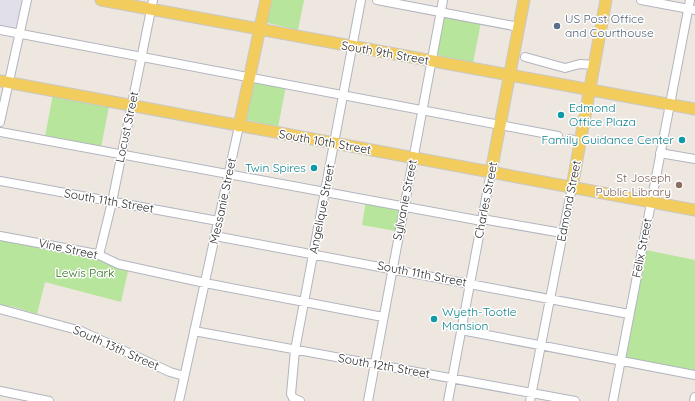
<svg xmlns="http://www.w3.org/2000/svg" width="695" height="401" viewBox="0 0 695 401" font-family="Quicksand,sans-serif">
  <rect width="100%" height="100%" fill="#eee7df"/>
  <path fill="#e1dfe7" d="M 0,0 L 23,0 L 16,31 L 0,28 Z"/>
  <path fill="#b6e59b" d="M 271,0 L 304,0 L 298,30 L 268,23 L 267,21 Z
    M 444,15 L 481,22 L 473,63 L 437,55 Z
    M 255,80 L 286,86 L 278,127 L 247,120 L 246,117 Z
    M 53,94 L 109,106 L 101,148 L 45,137 Z
    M 366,201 L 400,208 L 396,231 L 362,225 Z
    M 0,239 L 91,256 L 107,264 L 128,271 L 121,302 L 45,282 L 37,314 L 14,307 L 0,305 Z
    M 646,250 L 695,260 L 695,373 L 626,359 Z"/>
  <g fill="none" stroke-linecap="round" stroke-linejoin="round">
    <g stroke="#b2b5c0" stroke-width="10">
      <path id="minor" d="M 377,0 L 519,27
        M 641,0 L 695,10
        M 0,30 L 558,136
        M 525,57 L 565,68 L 580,64 L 595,65
        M 0,122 L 27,0
        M 0,132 L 482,221
        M 569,139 L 580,141
        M 660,153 L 695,159
        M 0,181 L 218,221
        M 482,219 L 562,233
        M 0,236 L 97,254 L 118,264 L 205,283 L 383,317
        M 215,236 L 629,314
        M 99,255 L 112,202 L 153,0
        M 0,309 L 81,331 L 170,372 L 184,376
        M 461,330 L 695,375
        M 194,331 L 575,401
        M 0,391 L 49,401
        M 179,401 L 239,126
        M 300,401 L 293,398 L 291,394 L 295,350 L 361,0
        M 368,401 L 443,0
        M 448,401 L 491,172
        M 530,401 L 572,187
        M 613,401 L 690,0
        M 694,401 L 695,397"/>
    </g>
    <g stroke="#c8c8c8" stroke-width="13">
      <path id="major" d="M 101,0 L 695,109
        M 0,81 L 695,210
        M 239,126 L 266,0
        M 491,172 L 524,0
        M 572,187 L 606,0"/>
    </g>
    <use href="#minor" stroke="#fff" stroke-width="8"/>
    <use href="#major" stroke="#f3cc5e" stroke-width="11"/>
  </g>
  <circle fill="#5c6f8a" stroke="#fff" stroke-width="1.5" cx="557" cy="26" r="4"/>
  <g fill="#0f9aa8" stroke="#fff" stroke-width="1.5">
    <circle cx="561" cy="115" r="4"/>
    <circle cx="682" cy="140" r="4"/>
    <circle cx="314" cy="168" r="4"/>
    <circle cx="434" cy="319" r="4"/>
  </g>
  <circle fill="#8d6e63" stroke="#fff" stroke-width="1.5" cx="679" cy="185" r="4"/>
  <g text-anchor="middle" stroke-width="3" stroke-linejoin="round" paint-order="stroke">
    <g font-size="12" fill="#4e5e75" stroke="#fff" text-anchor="start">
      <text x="565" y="23">US Post Office<tspan x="565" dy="14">and Courthouse</tspan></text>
    </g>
    <g font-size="12" fill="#2c2c2c" stroke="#fff">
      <text transform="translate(385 53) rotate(10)" y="4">South 9th Street</text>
      <text transform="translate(127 127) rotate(-78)" y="4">Locust Street</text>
      <text transform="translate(325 142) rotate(10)" y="4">South 10th Street</text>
      <text transform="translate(405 200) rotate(-79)" y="4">Sylvanie Street</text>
      <text transform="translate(486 200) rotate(-79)" y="4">Charles Street</text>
      <text transform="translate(109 201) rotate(10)" y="4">South 11th Street</text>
      <text transform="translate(223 201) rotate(-78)" y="4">Messanie Street</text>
      <text transform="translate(569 201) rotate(-79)" y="4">Edmond Street</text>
      <text transform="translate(322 209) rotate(-79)" y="4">Angelique Street</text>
      <text transform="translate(642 248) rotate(-79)" y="4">Felix Street</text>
      <text transform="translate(68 249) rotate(12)" y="4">Vine Street</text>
      <text transform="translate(422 274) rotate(11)" y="4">South 11th Street</text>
      <text transform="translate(116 348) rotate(24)" y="4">South 13th Street</text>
      <text transform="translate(384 366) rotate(10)" y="4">South 12th Street</text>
    </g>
    <g font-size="12" fill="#0d838f" stroke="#fff" text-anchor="start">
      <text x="569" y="112">Edmond<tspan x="569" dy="14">Office Plaza</tspan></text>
      <text x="674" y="144" text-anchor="end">Family Guidance Center</text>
      <text x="306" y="172" text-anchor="end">Twin Spires</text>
      <text x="442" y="316">Wyeth-Tootle<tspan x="442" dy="14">Mansion</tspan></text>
    </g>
    <g font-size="12" fill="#785e54" stroke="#fff" text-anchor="end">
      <text x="671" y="182">St Joseph<tspan x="671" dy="14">Public Library</tspan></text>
    </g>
    <g font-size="12" fill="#2d6c1a" stroke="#fff">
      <text x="85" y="277">Lewis Park</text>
    </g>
  </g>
</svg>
